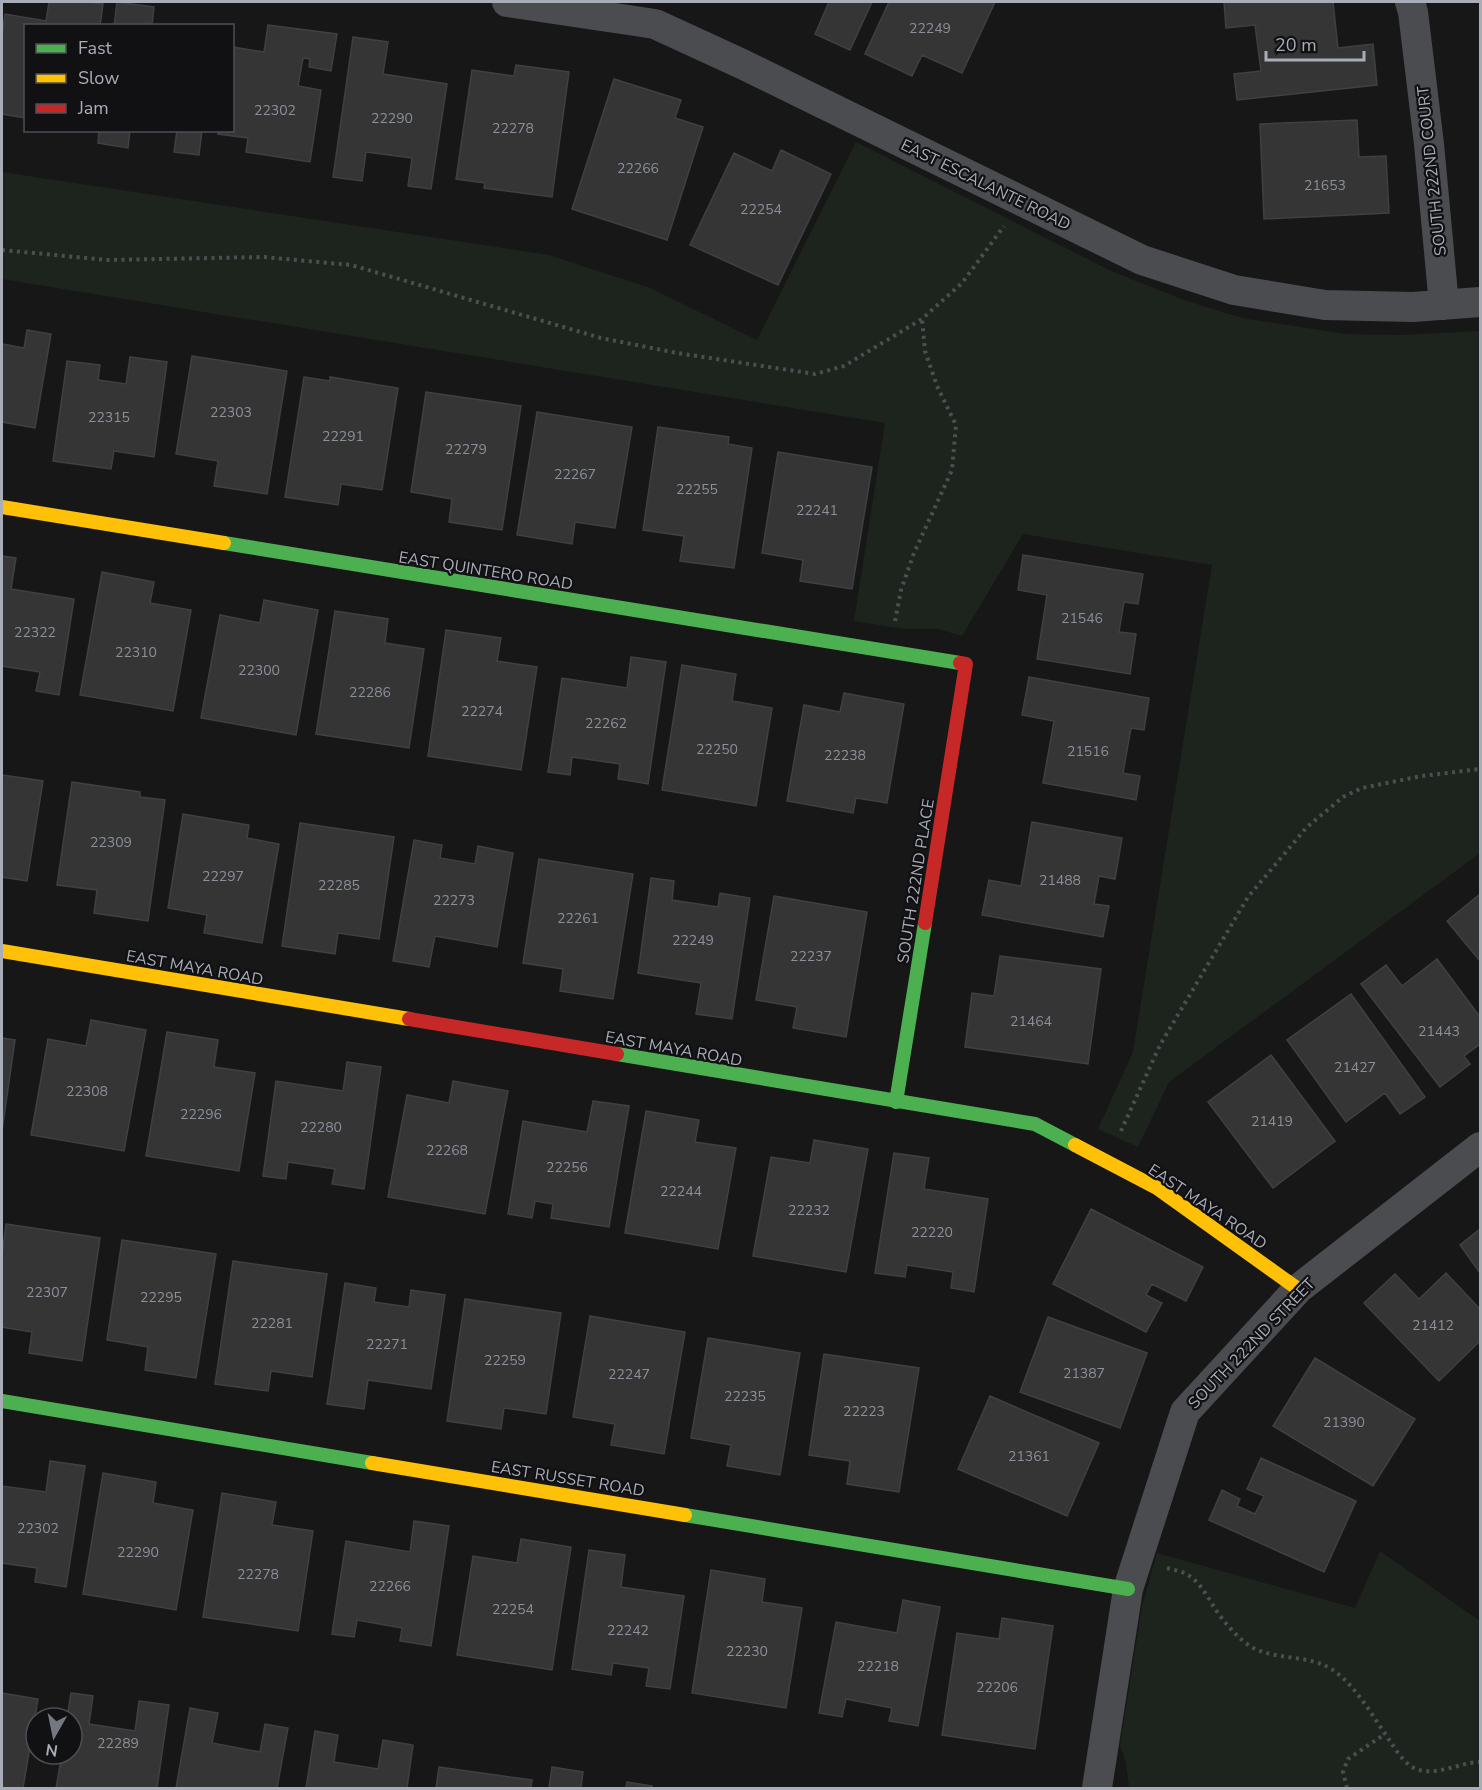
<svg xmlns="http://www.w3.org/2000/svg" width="1482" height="1790" viewBox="0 0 1482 1790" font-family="'Nunito Sans',sans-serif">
  <rect width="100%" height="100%" fill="#171717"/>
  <path fill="#1d241e" d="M 856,142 L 1111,271 L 1184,300 L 1242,318 L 1345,334 L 1400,335 L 1480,331 L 1480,853 L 1169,1082 L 1138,1147 L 1098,1129 L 1133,1052 L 1212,565 L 1023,534 L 962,636 L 938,629 L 904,629 L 854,621 L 885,423 L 2,279 L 2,172 L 549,255 L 650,288 L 757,340 Z
    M 1380,1551 L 1480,1621 L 1480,1788 L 1132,1788 L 1129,1786 L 1126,1763 L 1120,1746 L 1142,1606 L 1157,1553 L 1355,1608 Z"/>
  <path fill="#353536" stroke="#3f4043" stroke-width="1.5" d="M 49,2 L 89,2 L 103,4 L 100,26 L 26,26 L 26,118 L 2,114 L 2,35 L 5,14 L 46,21 Z
    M 117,2 L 154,7 L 152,26 L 114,26 Z
    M 827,2 L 872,2 L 850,50 L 815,34 L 829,2 Z
    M 889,2 L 995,2 L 962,73 L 922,55 L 912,76 L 865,54 Z
    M 1224,2 L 1333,2 L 1338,48 L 1373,44 L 1377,85 L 1237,100 L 1234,74 L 1261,71 L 1255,25 L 1226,28 Z
    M 268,25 L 337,34 L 331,71 L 309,67 L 310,59 L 303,58 L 298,86 L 321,90 L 310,162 L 246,152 L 248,138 L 218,134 L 219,130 L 232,130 L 232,47 L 264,52 Z
    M 353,37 L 388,42 L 383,74 L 447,84 L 431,189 L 408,186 L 412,158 L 366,152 L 362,181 L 333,177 Z
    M 516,65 L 569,72 L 552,197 L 484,188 L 485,183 L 456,179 L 472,70 L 514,76 Z
    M 614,79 L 681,100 L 675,118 L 703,127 L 667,240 L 572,209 Z
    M 1357,120 L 1359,157 L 1386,156 L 1389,213 L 1264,219 L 1260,124 Z
    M 99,130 L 130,130 L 128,148 L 98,143 Z
    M 177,130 L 202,130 L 199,155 L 174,152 Z
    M 781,150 L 831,174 L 778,285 L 690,245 L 734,153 L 772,171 Z
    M 27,330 L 51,334 L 35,428 L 2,422 L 2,344 L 24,348 Z
    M 192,356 L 287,371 L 267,494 L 214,486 L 218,461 L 176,454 Z
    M 130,357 L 167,362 L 154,457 L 114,451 L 111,469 L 53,461 L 67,361 L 100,365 L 98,380 L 126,384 Z
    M 304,377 L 330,381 L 330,377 L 398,388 L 382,490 L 341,484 L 338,505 L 285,497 Z
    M 426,392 L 521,406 L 502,530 L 449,522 L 452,499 L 411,492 Z
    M 537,412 L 632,427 L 615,528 L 575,522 L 572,544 L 517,535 Z
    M 658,427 L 729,437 L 728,444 L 752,448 L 734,568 L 680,561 L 684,536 L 643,530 Z
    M 778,452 L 872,467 L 852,589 L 800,581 L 803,560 L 762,553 Z
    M 1023,555 L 1143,574 L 1138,604 L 1124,602 L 1119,632 L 1136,634 L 1130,674 L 1037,659 L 1047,595 L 1018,590 Z
    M 2,556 L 16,558 L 11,589 L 74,599 L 59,695 L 36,691 L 40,672 L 2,666 Z
    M 102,572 L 154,582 L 150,603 L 191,610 L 173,711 L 80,695 Z
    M 264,600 L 318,610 L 296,735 L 201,718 L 220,615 L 260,623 Z
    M 335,611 L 388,619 L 385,643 L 424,649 L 409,748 L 316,734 Z
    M 446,630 L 501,638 L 497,661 L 537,667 L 521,770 L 428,756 Z
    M 631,657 L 666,662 L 648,784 L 618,779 L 620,764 L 572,757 L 570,775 L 548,772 L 562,678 L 627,688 Z
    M 682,665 L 736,674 L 732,701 L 772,708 L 756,806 L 662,790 Z
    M 1029,677 L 1149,698 L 1144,730 L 1131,728 L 1123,773 L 1140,776 L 1136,800 L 1043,783 L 1054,721 L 1022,715 Z
    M 844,693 L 904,704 L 887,803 L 856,798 L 853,813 L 787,801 L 804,705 L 840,712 Z
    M 2,775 L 43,781 L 27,881 L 2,877 Z
    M 72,782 L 140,792 L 140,797 L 165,800 L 148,921 L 94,913 L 97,890 L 57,885 Z
    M 183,814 L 249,825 L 247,838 L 279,844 L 262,943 L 204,933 L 207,915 L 168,908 Z
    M 1032,822 L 1122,838 L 1115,879 L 1099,876 L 1094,904 L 1109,906 L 1103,937 L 982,915 L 989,880 L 1021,886 Z
    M 300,823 L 394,837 L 379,939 L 338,933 L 335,954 L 282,946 Z
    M 414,840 L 442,845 L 440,858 L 475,864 L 478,846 L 513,853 L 497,947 L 435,936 L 429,967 L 393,961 Z
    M 539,859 L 633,874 L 613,999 L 560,991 L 563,969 L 523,963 Z
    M 651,878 L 674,881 L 672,900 L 718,907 L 720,893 L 750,898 L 732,1019 L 696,1014 L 701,983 L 638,973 Z
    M 1480,894 L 1480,961 L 1447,921 Z
    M 774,896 L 867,912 L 846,1037 L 793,1028 L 797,1007 L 756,1000 Z
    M 1000,956 L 1101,969 L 1088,1064 L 965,1047 L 972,993 L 994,996 Z
    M 1437,959 L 1480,1017 L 1480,1044 L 1464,1056 L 1470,1064 L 1440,1087 L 1361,984 L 1386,965 L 1402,986 Z
    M 1351,994 L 1425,1097 L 1400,1114 L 1385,1093 L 1346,1122 L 1287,1040 Z
    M 91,1020 L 146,1030 L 124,1151 L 31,1135 L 48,1039 L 86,1046 Z
    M 167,1032 L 218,1040 L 214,1067 L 255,1073 L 239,1171 L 146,1156 Z
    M 2,1038 L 15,1040 L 2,1131 Z
    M 1271,1055 L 1335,1141 L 1273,1188 L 1208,1102 Z
    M 347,1062 L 381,1067 L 364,1189 L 332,1184 L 335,1169 L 288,1162 L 286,1179 L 263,1176 L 276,1081 L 343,1091 Z
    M 453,1081 L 508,1091 L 485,1214 L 388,1197 L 407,1095 L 449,1103 Z
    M 593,1101 L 629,1106 L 609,1227 L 551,1218 L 553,1204 L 535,1201 L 532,1218 L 508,1214 L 523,1121 L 587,1132 Z
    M 646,1111 L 699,1120 L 695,1142 L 736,1148 L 718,1249 L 625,1233 Z
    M 814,1140 L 868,1149 L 846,1272 L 753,1256 L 771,1157 L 810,1163 Z
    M 894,1153 L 929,1158 L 924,1189 L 988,1199 L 974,1292 L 951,1288 L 953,1272 L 907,1265 L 905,1277 L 875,1273 Z
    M 1091,1209 L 1203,1267 L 1186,1301 L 1152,1284 L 1146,1295 L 1162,1303 L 1146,1332 L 1053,1284 Z
    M 6,1224 L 100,1238 L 82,1361 L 29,1353 L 32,1332 L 2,1327 L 2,1257 Z
    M 1480,1229 L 1480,1273 L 1460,1245 Z
    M 122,1240 L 216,1254 L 196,1378 L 145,1370 L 148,1347 L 107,1340 Z
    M 233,1261 L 327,1274 L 312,1377 L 271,1371 L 268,1391 L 215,1384 Z
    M 1446,1273 L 1480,1309 L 1480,1341 L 1439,1381 L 1364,1303 L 1395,1274 L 1419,1299 Z
    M 345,1283 L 376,1288 L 374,1302 L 409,1307 L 411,1290 L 445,1295 L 431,1389 L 368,1380 L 364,1409 L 327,1404 Z
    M 465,1299 L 561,1313 L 546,1414 L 504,1408 L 501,1429 L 447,1421 Z
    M 590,1316 L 685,1332 L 664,1454 L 611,1445 L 615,1424 L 573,1417 Z
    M 1048,1317 L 1147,1353 L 1120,1428 L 1020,1392 Z
    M 708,1338 L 800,1353 L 780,1475 L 727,1466 L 731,1445 L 691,1438 Z
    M 824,1354 L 919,1368 L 899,1492 L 847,1484 L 850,1461 L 809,1455 Z
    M 1315,1358 L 1415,1419 L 1373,1486 L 1273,1426 Z
    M 990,1396 L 1099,1443 L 1067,1516 L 958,1469 Z
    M 1261,1458 L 1356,1501 L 1324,1572 L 1209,1520 L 1222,1490 L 1240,1499 L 1237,1506 L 1255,1514 L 1264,1496 L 1247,1489 Z
    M 50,1461 L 85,1466 L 66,1587 L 35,1582 L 37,1568 L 2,1563 L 2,1486 L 46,1492 Z
    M 103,1473 L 156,1482 L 153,1503 L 193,1510 L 176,1610 L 83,1594 Z
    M 222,1493 L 276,1502 L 272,1525 L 313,1531 L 298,1631 L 203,1617 Z
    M 414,1521 L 449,1526 L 431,1646 L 400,1641 L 402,1628 L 357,1620 L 354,1637 L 332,1634 L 346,1541 L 410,1552 Z
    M 521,1539 L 571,1547 L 552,1670 L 457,1655 L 473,1556 L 517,1563 Z
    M 589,1550 L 625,1555 L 621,1587 L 684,1596 L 670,1689 L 646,1686 L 649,1668 L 613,1663 L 611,1675 L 572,1669 Z
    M 711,1570 L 765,1579 L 762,1602 L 802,1608 L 786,1708 L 692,1693 Z
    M 903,1600 L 940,1607 L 918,1726 L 889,1721 L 892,1708 L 846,1699 L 842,1717 L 819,1713 L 836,1622 L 897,1633 Z
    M 1002,1618 L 1053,1626 L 1035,1749 L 942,1735 L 957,1633 L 999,1639 Z
    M 2,1693 L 38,1699 L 23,1788 L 2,1788 Z
    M 71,1693 L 93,1696 L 89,1724 L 135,1731 L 139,1701 L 169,1705 L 157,1788 L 56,1788 L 62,1754 L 72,1754 L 72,1718 L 67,1718 Z
    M 190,1708 L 218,1713 L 212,1743 L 260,1752 L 265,1724 L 288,1728 L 277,1788 L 176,1788 Z
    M 315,1731 L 338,1735 L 334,1762 L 378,1769 L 383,1740 L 413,1745 L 407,1788 L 306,1788 Z
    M 439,1767 L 532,1780 L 531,1788 L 436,1788 Z
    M 552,1767 L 583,1772 L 581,1788 L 549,1788 Z
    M 627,1782 L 652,1786 L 651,1788 L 626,1788 Z"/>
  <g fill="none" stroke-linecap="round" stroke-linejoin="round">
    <path stroke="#4d4e52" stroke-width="4" stroke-dasharray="3 4.5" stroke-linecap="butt" d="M 2,250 L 107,260 L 264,257 L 351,265 L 601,338 L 677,353 L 815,374 L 844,366 L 922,319 L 962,283 L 1004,226
      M 895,621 L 901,590 L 914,553 L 952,470 L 956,425 L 937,386 L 925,351 L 922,319
      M 1121,1131 L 1160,1045 L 1248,897 L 1307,827 L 1343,797 L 1362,788 L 1422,776 L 1480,769
      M 1167,1568 C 1174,1570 1182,1571 1188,1575 C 1201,1583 1208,1598 1216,1610 C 1224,1622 1233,1632 1243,1641 C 1269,1663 1306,1652 1333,1670 C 1357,1687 1373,1717 1390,1741 C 1396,1750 1403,1762 1414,1768 C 1434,1778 1460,1762 1480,1762
      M 1347,1788 L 1343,1772 L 1348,1759 L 1385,1734"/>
    <path stroke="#4b4c50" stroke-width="30" d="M 507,2 L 655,24 L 742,64 L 1142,260 L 1234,290 L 1325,305 L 1413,307 L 1480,302
      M 1410,2 L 1413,12 L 1429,144 L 1444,305
      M 1097,1788 L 1128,1589 L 1185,1412 L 1298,1289 L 1480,1147"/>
    <path stroke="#4caf50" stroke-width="14" d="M 224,543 L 960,663
      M 617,1054 L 1035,1124 L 1075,1145
      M 896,1102 L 925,923
      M 2,1401 L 372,1463
      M 685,1515 L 1128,1589"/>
    <path stroke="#ffc107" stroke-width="14" d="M 2,507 L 224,543
      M 2,951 L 409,1019
      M 1075,1145 L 1157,1188 L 1298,1289
      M 372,1463 L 685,1515"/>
    <path stroke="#c62828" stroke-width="14" d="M 925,923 L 966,664 L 960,663
      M 409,1019 L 617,1054"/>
  </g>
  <g text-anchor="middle" stroke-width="4.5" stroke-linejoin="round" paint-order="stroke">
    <g font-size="14" fill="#8b8f98">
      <text x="930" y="33">22249</text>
      <text x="275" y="115">22302</text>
      <text x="392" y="123">22290</text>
      <text x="513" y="133">22278</text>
      <text x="638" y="173">22266</text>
      <text x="1325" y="190">21653</text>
      <text x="761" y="214">22254</text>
      <text x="231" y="417">22303</text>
      <text x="109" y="422">22315</text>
      <text x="343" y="441">22291</text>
      <text x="466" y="454">22279</text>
      <text x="575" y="479">22267</text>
      <text x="697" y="494">22255</text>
      <text x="817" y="515">22241</text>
      <text x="1082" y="623">21546</text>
      <text x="35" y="637">22322</text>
      <text x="136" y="657">22310</text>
      <text x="259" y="675">22300</text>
      <text x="370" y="697">22286</text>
      <text x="482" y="716">22274</text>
      <text x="606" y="728">22262</text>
      <text x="717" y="754">22250</text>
      <text x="1088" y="756">21516</text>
      <text x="845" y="760">22238</text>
      <text x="111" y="847">22309</text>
      <text x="223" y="881">22297</text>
      <text x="1060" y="885">21488</text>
      <text x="339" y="890">22285</text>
      <text x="454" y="905">22273</text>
      <text x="578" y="923">22261</text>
      <text x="693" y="945">22249</text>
      <text x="811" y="961">22237</text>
      <text x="1031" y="1026">21464</text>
      <text x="1439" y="1036">21443</text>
      <text x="1355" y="1072">21427</text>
      <text x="87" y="1096">22308</text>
      <text x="201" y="1119">22296</text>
      <text x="1272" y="1126">21419</text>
      <text x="321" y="1132">22280</text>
      <text x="447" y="1155">22268</text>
      <text x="567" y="1172">22256</text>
      <text x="681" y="1196">22244</text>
      <text x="809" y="1215">22232</text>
      <text x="932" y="1237">22220</text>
      <text x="47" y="1297">22307</text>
      <text x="161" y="1302">22295</text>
      <text x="272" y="1328">22281</text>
      <text x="1433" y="1330">21412</text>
      <text x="387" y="1349">22271</text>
      <text x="505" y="1365">22259</text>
      <text x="1084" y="1378">21387</text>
      <text x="629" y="1379">22247</text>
      <text x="745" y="1401">22235</text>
      <text x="864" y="1416">22223</text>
      <text x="1344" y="1427">21390</text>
      <text x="1029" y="1461">21361</text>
      <text x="38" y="1533">22302</text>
      <text x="138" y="1557">22290</text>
      <text x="258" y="1579">22278</text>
      <text x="390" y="1591">22266</text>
      <text x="513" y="1614">22254</text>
      <text x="628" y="1635">22242</text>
      <text x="747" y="1656">22230</text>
      <text x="878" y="1671">22218</text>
      <text x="997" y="1692">22206</text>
      <text x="118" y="1748">22289</text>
    </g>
    <g font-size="16" fill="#a8adb8" stroke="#111113">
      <text transform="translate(1431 171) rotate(-96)" y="6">SOUTH 222ND COURT</text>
      <text transform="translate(986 184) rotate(26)" y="6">EAST ESCALANTE ROAD</text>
      <text transform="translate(486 570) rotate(9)" y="6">EAST QUINTERO ROAD</text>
      <text transform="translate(915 881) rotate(-81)" y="6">SOUTH 222ND PLACE</text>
      <text transform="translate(195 967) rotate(10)" y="6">EAST MAYA ROAD</text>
      <text transform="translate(674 1048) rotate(10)" y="6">EAST MAYA ROAD</text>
      <text transform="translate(1208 1206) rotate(34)" y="6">EAST MAYA ROAD</text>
      <text transform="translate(1251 1343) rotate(-46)" y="6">SOUTH 222ND STREET</text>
      <text transform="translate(568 1478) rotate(9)" y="6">EAST RUSSET ROAD</text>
    </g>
  </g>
  <rect width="1482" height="1790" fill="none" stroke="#a8adb8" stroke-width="6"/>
  <rect x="24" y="24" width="210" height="108" fill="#111113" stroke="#4d4f55" stroke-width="1.5"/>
  <rect x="36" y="44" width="30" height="9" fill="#4caf50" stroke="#4d4f55" stroke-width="1.5"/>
  <text x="78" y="54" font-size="18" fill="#a8adb8">Fast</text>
  <rect x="36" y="74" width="30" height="9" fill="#ffc107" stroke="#4d4f55" stroke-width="1.5"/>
  <text x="78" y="84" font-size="18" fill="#a8adb8">Slow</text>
  <rect x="36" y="104" width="30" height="9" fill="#c62828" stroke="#4d4f55" stroke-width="1.5"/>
  <text x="78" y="114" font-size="18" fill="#a8adb8">Jam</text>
  <g transform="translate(54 1736) rotate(189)"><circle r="28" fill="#111113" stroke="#4d4f55" stroke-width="1.5"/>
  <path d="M0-4.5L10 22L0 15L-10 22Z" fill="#757880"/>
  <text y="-9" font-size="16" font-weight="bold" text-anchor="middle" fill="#a8adb8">N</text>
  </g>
  <path d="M1266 51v9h98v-9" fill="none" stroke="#a8adb8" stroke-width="3"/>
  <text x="1275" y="51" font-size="18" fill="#a8adb8" stroke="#111113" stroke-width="4.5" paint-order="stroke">20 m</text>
</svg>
